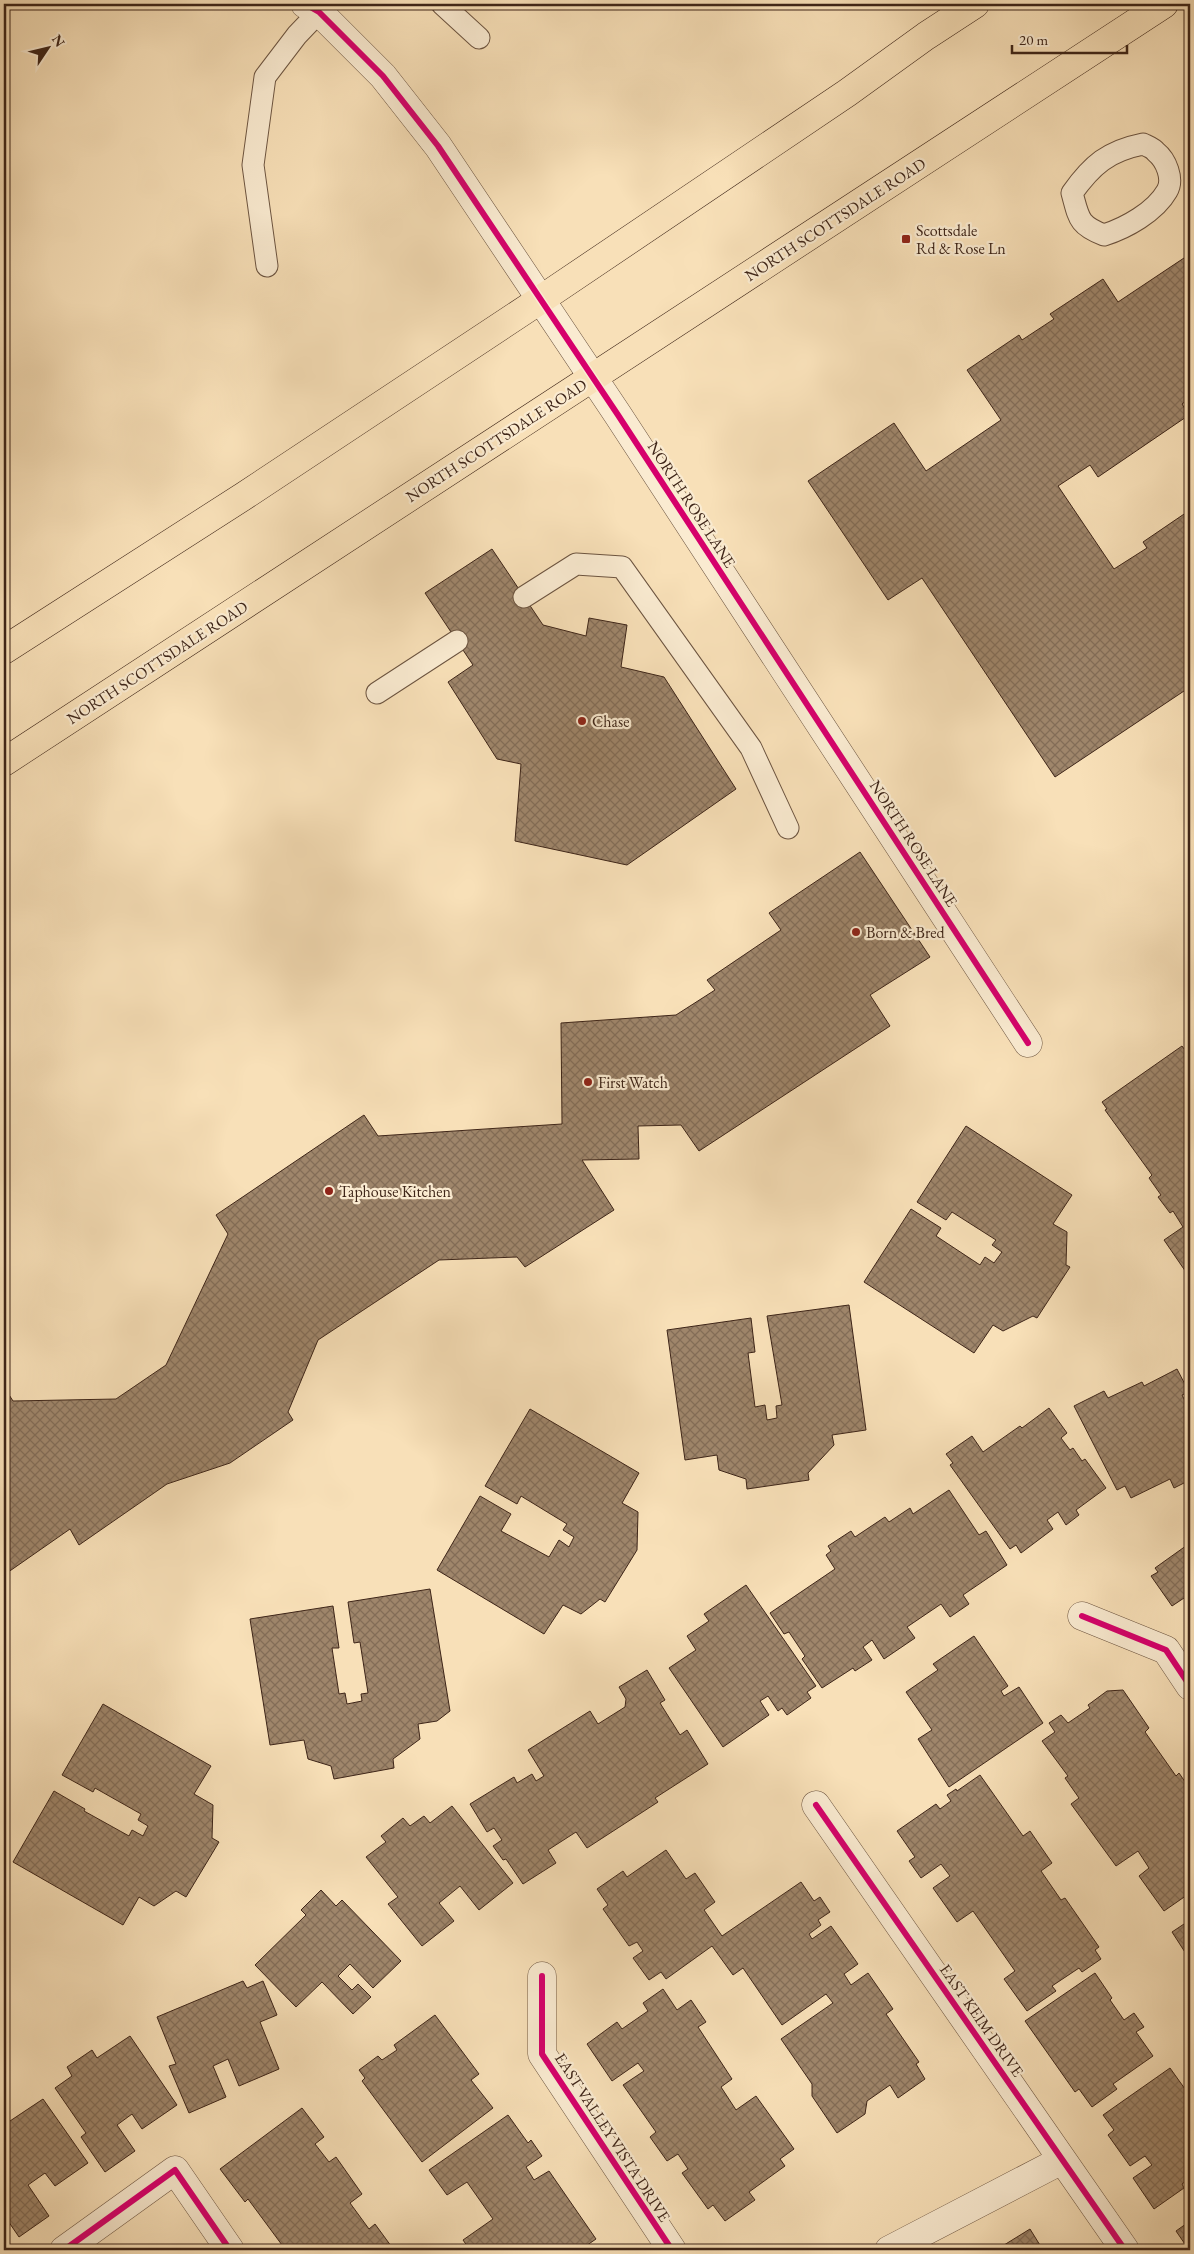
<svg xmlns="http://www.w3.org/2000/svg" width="1194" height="2254" viewBox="0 0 1194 2254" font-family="'EB Garamond',serif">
  <defs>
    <pattern id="building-cross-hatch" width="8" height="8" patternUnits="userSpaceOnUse" patternTransform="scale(1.25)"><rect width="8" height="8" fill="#9f866b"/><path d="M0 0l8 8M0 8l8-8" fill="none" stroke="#836d57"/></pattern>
  </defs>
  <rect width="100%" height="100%" fill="#f8e0b8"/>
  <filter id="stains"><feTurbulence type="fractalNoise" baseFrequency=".004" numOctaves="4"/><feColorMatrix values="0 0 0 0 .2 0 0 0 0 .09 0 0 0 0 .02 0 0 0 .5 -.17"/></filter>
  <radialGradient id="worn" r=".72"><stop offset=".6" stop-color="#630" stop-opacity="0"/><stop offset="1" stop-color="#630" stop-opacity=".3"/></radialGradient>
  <path fill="url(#building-cross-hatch)" stroke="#3e2518" d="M 1190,254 L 1190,398 L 1182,404 L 1189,415 L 1098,477 L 1090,465 L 1058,486 L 1114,569 L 1147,548 L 1143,542 L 1190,510 L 1190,687 L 1055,777 L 922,578 L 888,600 L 808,481 L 894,423 L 926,471 L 1001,420 L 967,370 L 1019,335 L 1022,340 L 1054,319 L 1050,314 L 1103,279 L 1118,302 Z
    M 492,549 L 543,625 L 586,636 L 589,618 L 627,625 L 621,667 L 664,677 L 736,789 L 627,865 L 515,841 L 521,764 L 497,759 L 448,682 L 473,665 L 425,593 Z
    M 860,852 L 930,957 L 870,995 L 890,1026 L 699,1151 L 681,1125 L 638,1126 L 639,1159 L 582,1160 L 614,1210 L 525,1267 L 517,1257 L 439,1260 L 318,1340 L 288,1412 L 293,1420 L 230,1463 L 167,1484 L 79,1545 L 70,1529 L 4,1575 L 4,1387 L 13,1401 L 116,1399 L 166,1365 L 228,1234 L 216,1215 L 364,1115 L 378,1136 L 562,1124 L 561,1023 L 676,1015 L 715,990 L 707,980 L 781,930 L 769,913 Z
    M 1182,1046 L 1190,1057 L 1190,1278 L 1164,1240 L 1183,1227 L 1173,1211 L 1170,1213 L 1158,1197 L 1161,1195 L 1149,1178 L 1152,1175 L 1105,1110 L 1107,1109 L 1102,1102 Z
    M 966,1126 L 1072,1195 L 1053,1224 L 1067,1232 L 1066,1265 L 1070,1267 L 1037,1318 L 1033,1316 L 1003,1331 L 993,1325 L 974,1353 L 864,1282 L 911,1209 L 941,1228 L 936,1236 L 980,1265 L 985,1257 L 994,1263 L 1002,1252 L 992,1245 L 996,1240 L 952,1212 L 946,1220 L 917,1202 Z
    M 849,1305 L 866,1430 L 832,1435 L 834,1445 L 808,1473 L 809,1480 L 747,1489 L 746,1479 L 719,1470 L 717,1455 L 685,1460 L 667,1330 L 751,1318 L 755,1352 L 748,1353 L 755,1407 L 765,1405 L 767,1420 L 777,1418 L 776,1406 L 782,1405 L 767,1316 Z
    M 1177,1369 L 1189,1392 L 1182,1395 L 1190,1411 L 1190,1480 L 1174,1488 L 1170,1479 L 1131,1498 L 1125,1486 L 1117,1490 L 1074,1406 L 1104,1391 L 1108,1398 L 1142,1382 L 1144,1386 Z
    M 1049,1408 L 1067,1433 L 1061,1438 L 1070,1450 L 1073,1448 L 1082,1461 L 1085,1459 L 1106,1488 L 1076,1510 L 1079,1515 L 1066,1525 L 1058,1512 L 1047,1520 L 1053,1529 L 1021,1553 L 1016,1545 L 1010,1549 L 950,1465 L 953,1463 L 946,1454 L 972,1436 L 983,1452 L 1020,1426 L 1022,1428 Z
    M 530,1409 L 639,1473 L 622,1503 L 638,1512 L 637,1550 L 605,1602 L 600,1599 L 581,1614 L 563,1605 L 544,1634 L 437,1570 L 480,1496 L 511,1514 L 501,1531 L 549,1557 L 559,1540 L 569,1547 L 574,1537 L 563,1530 L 567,1524 L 521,1496 L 517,1504 L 485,1486 Z
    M 949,1490 L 979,1535 L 986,1531 L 1007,1565 L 963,1595 L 969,1604 L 950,1617 L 941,1604 L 907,1627 L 915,1638 L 884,1659 L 872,1640 L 863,1647 L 872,1660 L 855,1671 L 853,1668 L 822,1688 L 802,1659 L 805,1656 L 789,1632 L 784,1634 L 770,1613 L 835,1569 L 826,1555 L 831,1551 L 828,1546 L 851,1531 L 855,1537 L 885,1517 L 889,1522 L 910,1508 L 913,1514 Z
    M 1190,1543 L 1190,1594 L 1172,1606 L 1151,1576 L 1158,1572 L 1155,1568 Z
    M 746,1585 L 816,1686 L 807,1692 L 811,1698 L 787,1715 L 782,1708 L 778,1711 L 768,1696 L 760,1701 L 769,1715 L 723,1747 L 669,1668 L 696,1650 L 687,1636 L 709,1621 L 704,1614 Z
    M 430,1589 L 450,1711 L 437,1721 L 418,1724 L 420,1739 L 393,1759 L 394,1768 L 334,1779 L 331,1766 L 308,1759 L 304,1740 L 270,1745 L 250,1619 L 333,1606 L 339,1648 L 332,1648 L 339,1694 L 345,1693 L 347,1704 L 362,1701 L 361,1694 L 368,1693 L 360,1642 L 354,1643 L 348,1602 Z
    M 974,1636 L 1008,1686 L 1001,1691 L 1004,1696 L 1019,1687 L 1043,1723 L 949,1787 L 918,1739 L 932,1730 L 906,1692 L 938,1670 L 933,1664 Z
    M 647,1670 L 665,1700 L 660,1703 L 680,1735 L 687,1730 L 708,1764 L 655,1798 L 658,1802 L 587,1848 L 576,1832 L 548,1850 L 556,1863 L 523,1884 L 506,1859 L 503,1860 L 493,1846 L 502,1840 L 494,1828 L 487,1832 L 470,1804 L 514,1777 L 517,1783 L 532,1774 L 536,1781 L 544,1776 L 528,1750 L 590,1711 L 598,1724 L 625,1707 L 626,1699 L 619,1687 Z
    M 1123,1690 L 1149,1728 L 1145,1732 L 1176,1776 L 1179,1773 L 1190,1789 L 1190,1893 L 1164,1911 L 1139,1876 L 1149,1868 L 1138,1851 L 1116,1866 L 1071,1804 L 1079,1798 L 1065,1778 L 1068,1776 L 1042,1741 L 1055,1732 L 1049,1723 L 1061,1715 L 1068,1723 L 1090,1708 L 1088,1705 L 1107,1691 Z
    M 103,1704 L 211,1766 L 194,1794 L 213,1805 L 212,1838 L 219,1842 L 186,1897 L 176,1891 L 154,1906 L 139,1897 L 123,1925 L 13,1862 L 54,1791 L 85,1809 L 84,1811 L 129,1836 L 132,1830 L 143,1836 L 148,1826 L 138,1820 L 141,1814 L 95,1788 L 93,1792 L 62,1775 Z
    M 980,1775 L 1023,1836 L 1030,1831 L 1052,1863 L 1041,1871 L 1061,1900 L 1065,1898 L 1099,1947 L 1095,1950 L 1101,1959 L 1082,1972 L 1079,1968 L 1052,1986 L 1056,1991 L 1027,2011 L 1004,1979 L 1015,1971 L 973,1911 L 957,1922 L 933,1888 L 950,1876 L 941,1864 L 921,1878 L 909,1861 L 915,1857 L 897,1831 L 936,1804 L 940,1809 L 951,1801 L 947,1795 L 956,1789 L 957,1791 Z
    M 452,1806 L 513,1883 L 479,1910 L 460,1886 L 439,1903 L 454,1921 L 422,1946 L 388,1904 L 398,1897 L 366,1857 L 386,1842 L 381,1836 L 403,1818 L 410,1826 L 424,1816 L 430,1823 Z
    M 666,1850 L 686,1879 L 695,1873 L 715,1902 L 704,1910 L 722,1936 L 801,1882 L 814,1901 L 820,1897 L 830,1912 L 818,1920 L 821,1925 L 809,1934 L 812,1939 L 831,1926 L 858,1964 L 844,1974 L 851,1985 L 868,1973 L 893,2009 L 886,2014 L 919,2062 L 916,2064 L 925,2079 L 898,2098 L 890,2085 L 867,2101 L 865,2114 L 837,2133 L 812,2096 L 812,2084 L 781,2039 L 833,2003 L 826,1994 L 782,2025 L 743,1968 L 733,1975 L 712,1946 L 666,1979 L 661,1972 L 649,1980 L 633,1958 L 643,1951 L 637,1942 L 629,1946 L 603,1909 L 608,1905 L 597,1889 L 623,1871 L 627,1877 Z
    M 321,1890 L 336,1906 L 342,1900 L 401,1961 L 373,1988 L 350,1964 L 338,1976 L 352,1990 L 358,1984 L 371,1997 L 353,2014 L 322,1982 L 296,2007 L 255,1965 L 306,1915 L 301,1910 Z
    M 1190,1920 L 1190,1960 L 1172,1932 Z
    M 1095,1973 L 1112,1998 L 1110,2000 L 1124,2020 L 1134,2013 L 1144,2027 L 1136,2032 L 1153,2056 L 1113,2084 L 1117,2089 L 1092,2107 L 1079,2089 L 1075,2092 L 1025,2021 Z
    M 243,1981 L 247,1988 L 263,1981 L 277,2015 L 260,2022 L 279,2069 L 239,2086 L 228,2059 L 213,2066 L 226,2097 L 189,2113 L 169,2066 L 176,2064 L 157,2017 Z
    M 663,1989 L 677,2010 L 691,2000 L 706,2022 L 698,2027 L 732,2079 L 721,2087 L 736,2110 L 756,2096 L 794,2149 L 780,2159 L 785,2166 L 749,2192 L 755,2200 L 725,2221 L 713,2205 L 708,2209 L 682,2173 L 688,2169 L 678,2154 L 667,2161 L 650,2137 L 656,2132 L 623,2085 L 644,2071 L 638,2063 L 612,2081 L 587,2044 L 617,2022 L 622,2029 L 648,2011 L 643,2003 Z
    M 435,2015 L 479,2074 L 471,2080 L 493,2108 L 422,2162 L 362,2081 L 365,2078 L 359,2070 L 378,2056 L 382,2060 L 397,2050 L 394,2045 Z
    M 130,2036 L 177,2105 L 142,2129 L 132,2114 L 117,2125 L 135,2151 L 105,2172 L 81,2137 L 86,2133 L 55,2088 L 72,2076 L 67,2067 L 92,2050 L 97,2058 Z
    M 1170,2068 L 1190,2096 L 1190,2178 L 1182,2184 L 1184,2188 L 1154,2209 L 1133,2178 L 1152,2165 L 1145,2156 L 1130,2166 L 1108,2135 L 1114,2130 L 1103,2115 Z
    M 43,2099 L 88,2163 L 55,2186 L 45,2173 L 28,2185 L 49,2216 L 19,2237 L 4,2215 L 4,2112 L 10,2121 Z
    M 302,2108 L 324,2137 L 315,2144 L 329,2162 L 336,2157 L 362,2194 L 350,2203 L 369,2229 L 375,2224 L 394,2250 L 275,2250 L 282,2245 L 248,2199 L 245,2202 L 220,2169 Z
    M 508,2115 L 528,2143 L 531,2140 L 542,2156 L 526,2167 L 534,2180 L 549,2171 L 596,2239 L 580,2250 L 470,2250 L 463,2240 L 493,2219 L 467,2182 L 447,2195 L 429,2170 Z
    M 1190,2221 L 1190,2250 L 1189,2250 L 1176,2231 Z
    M 1030,2229 L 1043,2250 L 996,2250 Z"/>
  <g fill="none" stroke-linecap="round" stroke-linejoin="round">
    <g stroke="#6c5440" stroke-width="23">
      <path id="service" d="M 442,4 L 479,38
        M 1143,144 C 1147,146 1153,148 1156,152 C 1166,160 1174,179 1167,191 C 1155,212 1126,228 1104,235 C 1078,225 1079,218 1072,193 C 1092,165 1108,151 1143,144 Z
        M 267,266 L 253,165 L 265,77 L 297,35 L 319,12
        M 524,597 L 576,564 L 622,567 L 751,748 L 788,828
        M 377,693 L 457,641"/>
    </g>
    <g stroke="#6c5440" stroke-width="29">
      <path id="minor" d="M 305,4 L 319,12 L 383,76 L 438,146 L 618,415 L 1028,1043
        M 1082,1616 L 1166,1650 L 1190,1686
        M 816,1805 L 1125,2250
        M 542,1976 L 542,2054 L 672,2250
        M 64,2250 L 175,2170 L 230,2250
        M 889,2250 L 1062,2160"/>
    </g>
    <g stroke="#3e2518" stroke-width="29">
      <path id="primary" d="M 4,650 L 244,496 L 540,300 L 847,93 L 926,36 L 975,4
        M 4,762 L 1164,4"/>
    </g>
    <use href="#service" stroke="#faebd1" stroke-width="21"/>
    <use href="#minor" stroke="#faebd1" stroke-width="28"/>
    <use href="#primary" stroke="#f8e0b8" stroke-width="28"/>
    <g stroke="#faebd1" stroke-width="9">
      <path id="cycleway" d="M 305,4 L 319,12 L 383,76 L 438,146 L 618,415 L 1028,1043
        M 1082,1616 L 1166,1650 L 1190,1686
        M 816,1805 L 1125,2250
        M 542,1976 L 542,2054 L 672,2250
        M 64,2250 L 175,2170 L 230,2250"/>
    </g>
    <use href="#cycleway" stroke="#d6006c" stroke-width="6"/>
  </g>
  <g fill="#8f2418" stroke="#faebd1" stroke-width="2">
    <rect x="901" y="234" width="10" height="10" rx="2.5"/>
    <circle cx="582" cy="721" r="5"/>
    <circle cx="856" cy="932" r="5"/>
    <circle cx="588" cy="1082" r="5"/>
    <circle cx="329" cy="1191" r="5"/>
  </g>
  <g text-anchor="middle" stroke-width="4.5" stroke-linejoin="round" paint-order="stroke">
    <g font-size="16" fill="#3e2518" stroke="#faebd1">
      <text transform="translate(835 219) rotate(-33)" y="6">NORTH SCOTTSDALE ROAD</text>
      <text transform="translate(496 440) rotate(-33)" y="6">NORTH SCOTTSDALE ROAD</text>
      <text transform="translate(692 504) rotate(57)" y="6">NORTH ROSE LANE</text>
      <text transform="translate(157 662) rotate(-33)" y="6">NORTH SCOTTSDALE ROAD</text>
      <text transform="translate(914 843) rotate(57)" y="6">NORTH ROSE LANE</text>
      <text transform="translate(982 2020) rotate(55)" y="6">EAST KEIM DRIVE</text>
      <text transform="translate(613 2137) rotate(57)" y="6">EAST VALLEY VISTA DRIVE</text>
    </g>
    <g font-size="16" fill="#3e2518" stroke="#faebd1" text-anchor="start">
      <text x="916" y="236">Scottsdale<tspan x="916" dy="18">Rd &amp; Rose Ln</tspan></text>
      <text x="592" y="727">Chase</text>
      <text x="866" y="938">Born &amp; Bred</text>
      <text x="598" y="1088">First Watch</text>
      <text x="339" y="1197">Taphouse Kitchen</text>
    </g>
  </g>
  <rect width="1194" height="2254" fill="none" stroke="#f8e0b8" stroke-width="20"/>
  <rect x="5" y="5" width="1184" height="2244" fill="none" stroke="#3e2518" stroke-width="2.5"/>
  <rect x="10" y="10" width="1174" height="2234" fill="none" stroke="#3e2518"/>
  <g transform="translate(48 48) rotate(55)" stroke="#faebd1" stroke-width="4" paint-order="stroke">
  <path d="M0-4L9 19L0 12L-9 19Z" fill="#3e2518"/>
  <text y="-8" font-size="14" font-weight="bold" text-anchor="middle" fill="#3e2518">N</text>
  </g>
  <path d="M1012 45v8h115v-8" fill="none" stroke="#3e2518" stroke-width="2.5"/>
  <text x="1019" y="45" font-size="15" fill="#3e2518" stroke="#faebd1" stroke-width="4" paint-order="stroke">20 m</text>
  <rect width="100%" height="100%" filter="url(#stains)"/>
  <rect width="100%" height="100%" fill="url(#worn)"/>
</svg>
